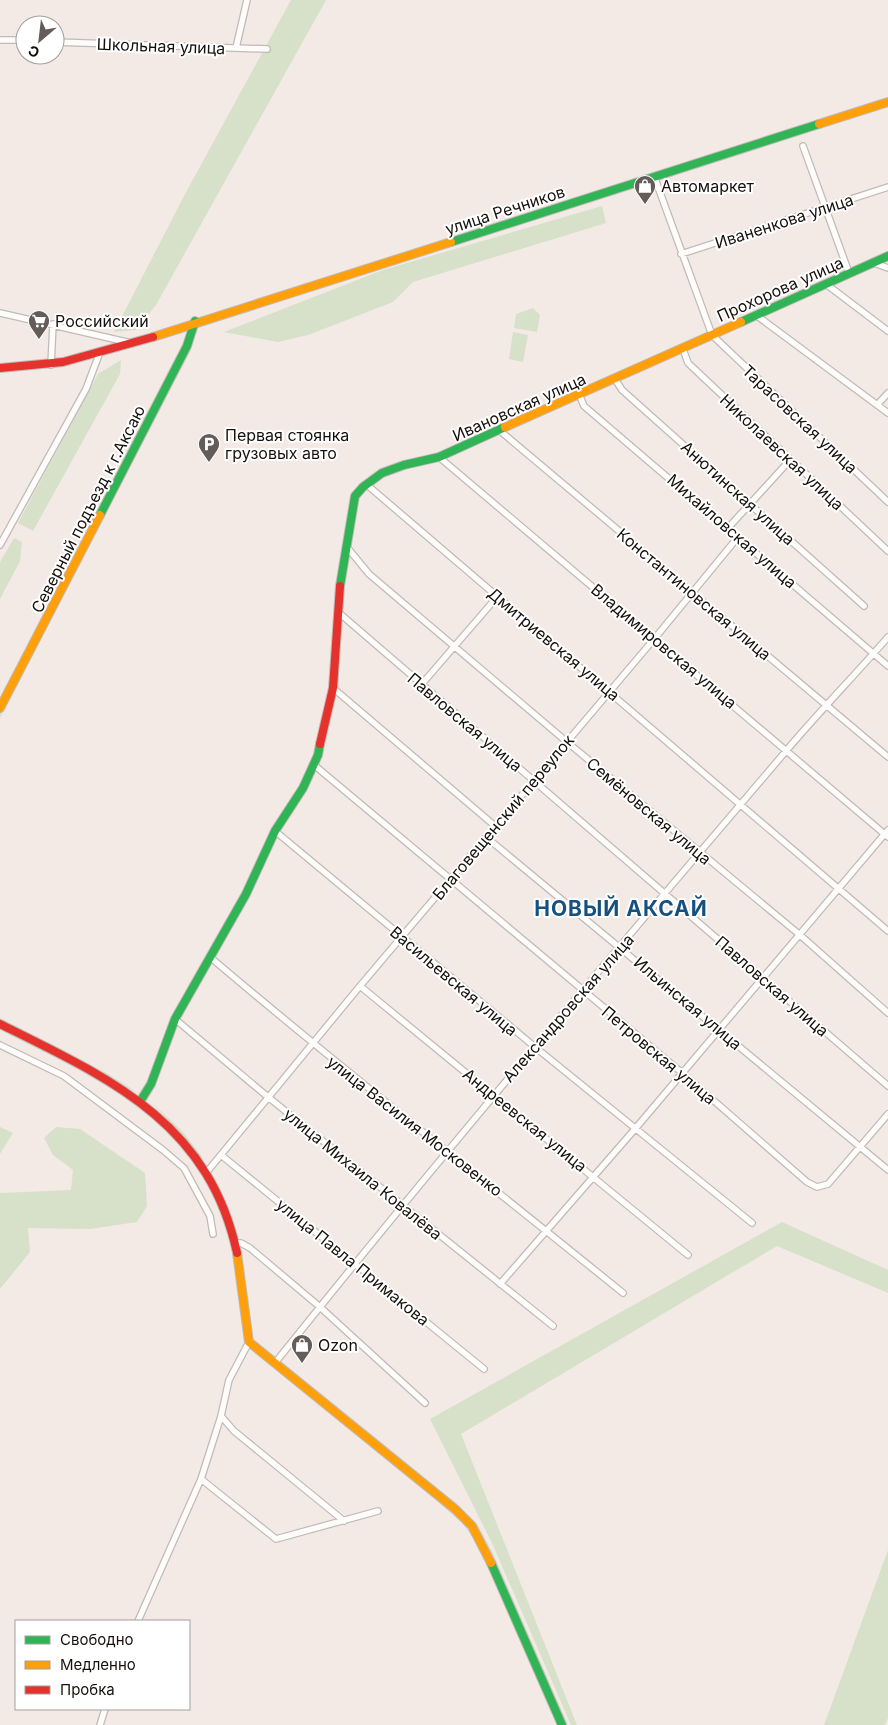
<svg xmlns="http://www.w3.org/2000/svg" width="888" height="1725" viewBox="0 0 888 1725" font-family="Inter,sans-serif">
  <rect width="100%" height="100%" fill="#f3eae6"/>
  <path fill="#d7e0c9" d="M 291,0 L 326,0 L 156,305 L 136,330 L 114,332 L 185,194 Z
    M 602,206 L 606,223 L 413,282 L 393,302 L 308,335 L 278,342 L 224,332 L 383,270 Z
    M 533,308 L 540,315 L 537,332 L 514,328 L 516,314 Z
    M 513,332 L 528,335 L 523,362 L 509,359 Z
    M 182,345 L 184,346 L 0,701 L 0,697 Z
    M 189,349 L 191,350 L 0,718 L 0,714 Z
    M 121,360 L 120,374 L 33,531 L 18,523 L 98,374 Z
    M 14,538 L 22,542 L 20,561 L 0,599 L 0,562 Z
    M 0,1018 L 108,1074 L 140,1094 L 0,1021 Z
    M 0,1027 C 73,1065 146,1094 196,1163 L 194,1164 C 145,1096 73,1067 0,1030 Z
    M 147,1098 L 183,1132 L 203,1158 L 202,1159 L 184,1136 Z
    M 0,1127 L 13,1133 L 0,1154 Z
    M 56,1127 L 80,1129 L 145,1173 L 147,1206 L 137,1222 L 90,1229 L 28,1228 L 30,1252 L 0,1289 L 0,1193 L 71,1190 L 73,1170 L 53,1155 L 44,1138 Z
    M 782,1222 L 888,1270 L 888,1293 L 777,1246 L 461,1434 L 577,1725 L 571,1725 L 492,1543 L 430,1419 Z
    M 259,1354 L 425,1489 L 425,1491 L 258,1355 Z
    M 282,1362 L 457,1504 L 478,1526 L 492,1551 L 568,1725 L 566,1725 L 489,1549 L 477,1527 L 458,1508 Z
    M 435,1499 L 456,1514 L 480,1544 L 559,1725 L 557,1725 L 477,1543 L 463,1524 Z
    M 888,1550 L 888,1718 L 885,1725 L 824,1725 Z"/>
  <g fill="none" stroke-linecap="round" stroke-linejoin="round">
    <g stroke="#c1bab6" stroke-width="8">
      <path id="street" d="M 0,40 L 25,40
        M 55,42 L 267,49
        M 236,48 L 247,0
        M 803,146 L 849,273
        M 654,176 L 712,335 L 888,502
        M 681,254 L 888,187
        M 874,263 L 888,268
        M 826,284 L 888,331
        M 0,313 L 131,343
        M 756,315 L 888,413
        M 683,349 L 688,363 L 888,551
        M 51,365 L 53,324
        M 615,379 L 622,390 L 864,606
        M 579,394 L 584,406 L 888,666
        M 877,405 L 888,393
        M 499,430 L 888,757
        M 439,457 L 888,837
        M 366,484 L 888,931
        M 728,528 L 790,460
        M 0,545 L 86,389 L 100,352
        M 346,546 L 369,574 L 567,742 L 800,935 L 888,1013
        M 338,612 L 888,1086
        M 421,685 L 497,597
        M 333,688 L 495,826
        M 314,765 L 681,1072 L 807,1182 L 817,1187 L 828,1184 L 888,1114
        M 275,831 L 535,1047 L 752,1223
        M 486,837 L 888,1170
        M 210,957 C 345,1072 485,1181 623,1293
        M 360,986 L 688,1255
        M 175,1019 L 268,1097 L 553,1326
        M 0,1045 L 64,1076 L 163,1150 L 184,1168 L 210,1216 L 213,1234
        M 221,1155 L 484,1369
        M 206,1173 L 360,986 L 655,638 L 738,537
        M 235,1243 L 241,1243 L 250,1248 L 320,1307 L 425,1403
        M 500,1284 L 635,1129 L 888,830
        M 275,1363 C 441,1155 614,953 786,751 C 819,712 855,675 888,637
        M 221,1416 L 234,1431 L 344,1521
        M 201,1479 L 276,1539 L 378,1511
        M 138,1621 L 201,1479 L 221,1416 L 229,1380 L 249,1342
        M 100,1725 L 105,1709"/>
    </g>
    <g stroke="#c1bab6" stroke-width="10">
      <path id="fast" d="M 451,242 L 819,124
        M 741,322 L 888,256
        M 100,515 L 187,346 L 195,321
        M 340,586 L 355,496 L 363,487 L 382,473 L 404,465 L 439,457 L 505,427
        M 141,1100 L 151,1084 L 175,1019 L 246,894 L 275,831 L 303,788 L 318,755 L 320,744
        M 491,1563 L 562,1725"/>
    </g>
    <g stroke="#c1bab6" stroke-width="10">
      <path id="slow" d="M 819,124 L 888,102
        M 153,337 L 451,242
        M 505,427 L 741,322
        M 0,708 L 100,515
        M 237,1253 L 249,1342 L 455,1509 L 472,1526 L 491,1563"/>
    </g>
    <g stroke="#c1bab6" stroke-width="10">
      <path id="jam" d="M 0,368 L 63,362 L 153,337
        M 320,744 L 333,688 L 340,586
        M 0,1024 C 109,1078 209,1122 237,1253"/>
    </g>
    <use href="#street" stroke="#fdfcfb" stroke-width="5.5"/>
    <use href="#fast" stroke="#30b455" stroke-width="8"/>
    <use href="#slow" stroke="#ff9f0a" stroke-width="8"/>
    <use href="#jam" stroke="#e5322d" stroke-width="8"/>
  </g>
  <defs>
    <g id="shop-pin" transform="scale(1.125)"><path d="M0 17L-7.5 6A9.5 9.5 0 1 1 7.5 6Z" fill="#635c59" stroke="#fff"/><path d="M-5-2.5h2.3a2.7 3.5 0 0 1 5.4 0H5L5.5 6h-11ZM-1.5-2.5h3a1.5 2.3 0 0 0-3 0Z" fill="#fff"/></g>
    <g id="supermarket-pin" transform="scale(1.125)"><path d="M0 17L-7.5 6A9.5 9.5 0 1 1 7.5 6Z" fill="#635c59" stroke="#fff"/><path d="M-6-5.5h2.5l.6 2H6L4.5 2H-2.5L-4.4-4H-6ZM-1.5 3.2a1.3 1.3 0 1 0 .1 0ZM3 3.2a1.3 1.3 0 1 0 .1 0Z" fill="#fff"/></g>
    <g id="parking-pin" transform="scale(1.125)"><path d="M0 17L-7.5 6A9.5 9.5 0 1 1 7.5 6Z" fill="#635c59" stroke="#fff"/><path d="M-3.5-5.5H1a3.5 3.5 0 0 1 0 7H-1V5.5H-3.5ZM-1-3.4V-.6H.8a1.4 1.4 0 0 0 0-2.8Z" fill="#fff"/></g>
  </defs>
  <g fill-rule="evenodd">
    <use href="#shop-pin" x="645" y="186"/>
    <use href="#supermarket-pin" x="39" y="321"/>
    <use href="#parking-pin" x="209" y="444"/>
    <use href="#shop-pin" x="302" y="1345"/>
  </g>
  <g text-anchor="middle" stroke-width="4" stroke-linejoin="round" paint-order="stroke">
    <g font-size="16" fill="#16100d" stroke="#fff">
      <text transform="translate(161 46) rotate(2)" y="6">Школьная улица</text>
      <text transform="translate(505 210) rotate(-18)" y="6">улица Речников</text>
      <text transform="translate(784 221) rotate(-18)" y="6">Иваненкова улица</text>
      <text transform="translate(780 289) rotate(-24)" y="6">Прохорова улица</text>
      <text transform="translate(519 407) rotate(-24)" y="6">Ивановская улица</text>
      <text transform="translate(800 419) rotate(43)" y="6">Тарасовская улица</text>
      <text transform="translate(782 452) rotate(43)" y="6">Николаевская улица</text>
      <text transform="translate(738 493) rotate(42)" y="6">Анютинская улица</text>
      <text transform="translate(88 509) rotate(-63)" y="6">Северный подъезд к г.Аксаю</text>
      <text transform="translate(732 531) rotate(41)" y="6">Михайловская улица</text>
      <text transform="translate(694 594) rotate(40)" y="6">Константиновская улица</text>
      <text transform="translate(554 644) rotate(40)" y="6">Дмитриевская улица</text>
      <text transform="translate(664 646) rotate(40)" y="6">Владимировская улица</text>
      <text transform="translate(465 722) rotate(40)" y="6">Павловская улица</text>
      <text transform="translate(649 811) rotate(40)" y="6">Семёновская улица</text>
      <text transform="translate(503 817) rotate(-50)" y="6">Благовещенский переулок</text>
      <text transform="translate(454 981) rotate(40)" y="6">Васильевская улица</text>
      <text transform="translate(772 986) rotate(41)" y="6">Павловская улица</text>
      <text transform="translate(688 1003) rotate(40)" y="6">Ильинская улица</text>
      <text transform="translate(568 1008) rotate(-49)" y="6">Александровская улица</text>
      <text transform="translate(659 1055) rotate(40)" y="6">Петровская улица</text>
      <text transform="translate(525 1120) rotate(39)" y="6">Андреевская улица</text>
      <text transform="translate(415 1126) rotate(38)" y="6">улица Василия Московенко</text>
      <text transform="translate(363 1174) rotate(39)" y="6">улица Михаила Ковалёва</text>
      <text transform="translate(353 1262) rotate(39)" y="6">улица Павла Примакова</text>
    </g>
    <g font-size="16" fill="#16100d" stroke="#fff" text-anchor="start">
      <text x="661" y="192">Автомаркет</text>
      <text x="55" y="327">Российский</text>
      <text x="225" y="441">Первая стоянка<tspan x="225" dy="18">грузовых авто</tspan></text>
      <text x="318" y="1351">Ozon</text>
    </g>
    <g font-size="21" font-weight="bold" letter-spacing="1" fill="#145181" stroke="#fff">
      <text x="621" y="916">НОВЫЙ АКСАЙ</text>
    </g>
  </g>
  <rect x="15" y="1620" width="175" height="90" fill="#ffffff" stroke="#a29f9e"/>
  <rect x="25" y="1636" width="25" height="8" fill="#30b455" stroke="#a29f9e"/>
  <text x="60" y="1645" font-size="15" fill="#16100d">Свободно</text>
  <rect x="25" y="1661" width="25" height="8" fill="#ff9f0a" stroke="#a29f9e"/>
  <text x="60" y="1670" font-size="15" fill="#16100d">Медленно</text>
  <rect x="25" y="1686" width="25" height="8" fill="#e5322d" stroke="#a29f9e"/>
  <text x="60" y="1695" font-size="15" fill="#16100d">Пробка</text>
  <g transform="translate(40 40) rotate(208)"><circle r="24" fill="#ffffff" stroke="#a29f9e"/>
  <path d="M0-4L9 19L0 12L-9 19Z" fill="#635c59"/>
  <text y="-8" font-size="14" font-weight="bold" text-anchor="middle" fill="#16100d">С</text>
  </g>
</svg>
